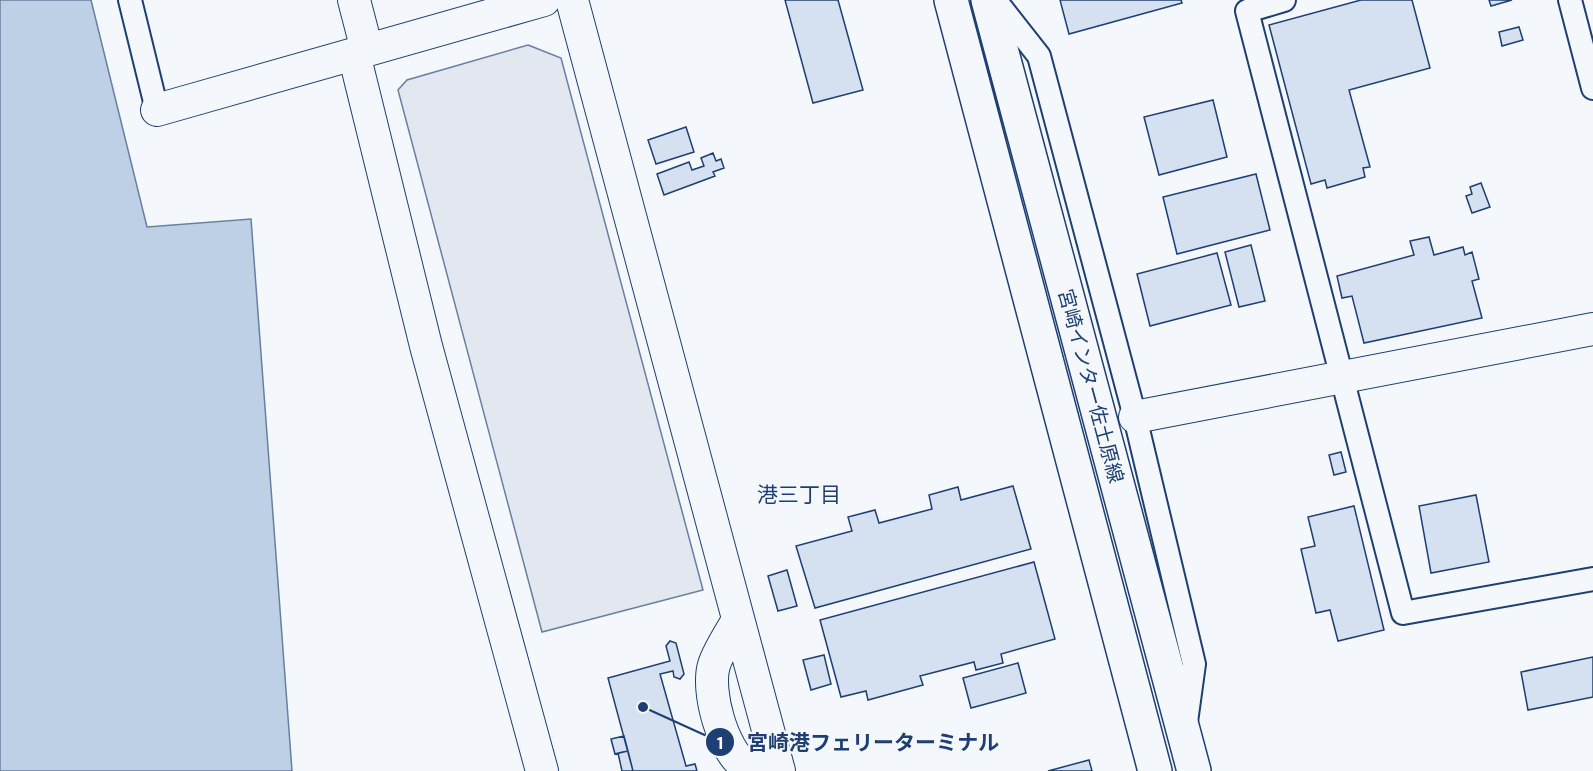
<svg xmlns="http://www.w3.org/2000/svg" width="1593" height="771" viewBox="0 0 1593 771" font-family="'DM Sans','Noto Sans JP',sans-serif">
  <rect width="100%" height="100%" fill="#f4f7fb"/>
  <path fill="#e3e8f0" stroke="#687fa3" stroke-width="1.5" d="M 528,45 L 561,58 L 703,590 L 542,632 L 398,90 L 407,80 Z"/>
  <path fill="#bed0e5" stroke="#687fa3" stroke-width="1.5" d="M 0,0 L 91,0 L 147,227 L 251,219 L 292,771 L 0,771 Z"/>
  <path fill="#d5e0f0" stroke="#1d3f73" stroke-width="1.5" d="M 785,0 L 838,0 L 863,90 L 813,103 Z
    M 1060,0 L 1181,0 L 1182,3 L 1069,34 Z
    M 1361,0 L 1412,0 L 1430,68 L 1349,90 L 1370,167 L 1363,168 L 1365,177 L 1327,188 L 1325,180 L 1311,184 L 1269,25 Z
    M 1489,0 L 1512,0 L 1491,6 Z
    M 1519,27 L 1523,40 L 1502,46 L 1499,32 Z
    M 1213,100 L 1227,157 L 1159,175 L 1144,117 Z
    M 686,127 L 694,152 L 656,164 L 648,140 Z
    M 713,153 L 716,161 L 721,159 L 724,168 L 713,172 L 715,176 L 664,195 L 657,174 L 689,162 L 692,170 L 704,166 L 701,158 Z
    M 1256,174 L 1270,230 L 1177,254 L 1163,197 Z
    M 1481,183 L 1490,207 L 1472,213 L 1466,196 L 1472,194 L 1470,187 Z
    M 1429,237 L 1434,255 L 1463,247 L 1465,255 L 1472,252 L 1479,279 L 1472,281 L 1482,318 L 1364,343 L 1352,296 L 1342,298 L 1337,276 L 1414,255 L 1410,241 Z
    M 1251,245 L 1265,301 L 1239,307 L 1225,252 Z
    M 1217,253 L 1231,305 L 1150,326 L 1137,274 Z
    M 1341,452 L 1346,472 L 1334,475 L 1329,455 Z
    M 1013,486 L 1031,549 L 815,608 L 796,546 L 852,531 L 848,517 L 875,510 L 879,523 L 932,509 L 929,495 L 958,487 L 961,500 Z
    M 1476,495 L 1489,562 L 1431,573 L 1419,506 Z
    M 1354,506 L 1384,630 L 1338,641 L 1330,610 L 1316,613 L 1301,549 L 1315,546 L 1308,517 Z
    M 1034,562 L 1055,639 L 1001,654 L 1003,663 L 976,670 L 974,662 L 920,676 L 923,685 L 868,700 L 866,691 L 841,697 L 820,620 Z
    M 787,570 L 797,606 L 778,611 L 768,576 Z
    M 670,641 L 676,643 L 684,674 L 680,679 L 674,677 L 673,671 L 660,674 L 686,766 L 695,764 L 697,771 L 633,771 L 608,678 L 670,661 L 666,646 Z
    M 824,655 L 831,684 L 811,690 L 803,660 Z
    M 1593,657 L 1593,697 L 1528,710 L 1521,672 Z
    M 1018,663 L 1026,693 L 971,708 L 963,678 Z
    M 624,736 L 628,751 L 615,754 L 611,739 Z
    M 628,751 L 633,771 L 622,771 L 618,753 Z
    M 1089,760 L 1092,771 L 1048,771 Z"/>
  <g fill="none" stroke-linecap="round" stroke-linejoin="round">
    <g stroke="#1d3f73" stroke-width="26">
      <path id="street" d="M 130,0 L 157,110
        M 995,0 L 1039,56 L 1135,417 L 1194,664 L 1186,722
        M 1284,0 L 1247,11 L 1403,613 L 1593,579
        M 1570,0 L 1593,88"/>
    </g>
    <g stroke="#1d3f73" stroke-width="34">
      <path id="secondary" d="M 354,0 L 367,50
        M 572,0 L 779,771
        M 354,54 L 426,346 L 542,771
        M 157,110 L 544,0
        M 1135,417 L 1593,329
        M 738,620 C 730,634 719,650 714,665 C 706,691 723,752 746,766 C 755,770 769,768 778,768"/>
    </g>
    <g stroke="#1d3f73" stroke-width="36">
      <path id="primary" d="M 951,0 L 1155,771
        M 988,0 L 1194,771"/>
    </g>
    <use href="#street" stroke="#f4f7fb" stroke-width="22"/>
    <use href="#secondary" stroke="#f4f7fb" stroke-width="32"/>
    <use href="#primary" stroke="#f4f7fb" stroke-width="33"/>
  </g>
  <g text-anchor="middle" stroke-width="4.5" stroke-linejoin="round" paint-order="stroke">
    <g font-size="20" fill="#1d3f73" stroke="#f4f7fb">
      <text transform="translate(1091 386) rotate(75)" y="7">宮崎インター佐土原線</text>
    </g>
    <g font-size="21" fill="#1d3f73" stroke="#f4f7fb">
      <text x="799" y="502">港三丁目</text>
    </g>
  </g>
  <path fill="none" stroke="#1d3f73" stroke-width="2" d="M643 707L720 742"/>
  <g fill="#1d3f73" stroke="#f4f7fb" stroke-width="2">
    <circle cx="643" cy="707" r="6"/>
    <circle cx="720" cy="742" r="15"/>
  </g>
  <g font-size="18" text-anchor="middle" font-weight="bold" fill="#fff">
    <text x="720" y="749">1</text>
  </g>
  <g font-size="21" text-anchor="middle" font-weight="bold" fill="#1d3f73" stroke="#f4f7fb" stroke-width="4.5" stroke-linejoin="round" paint-order="stroke">
    <text x="873" y="750">宮崎港フェリーターミナル</text>
  </g>
</svg>
